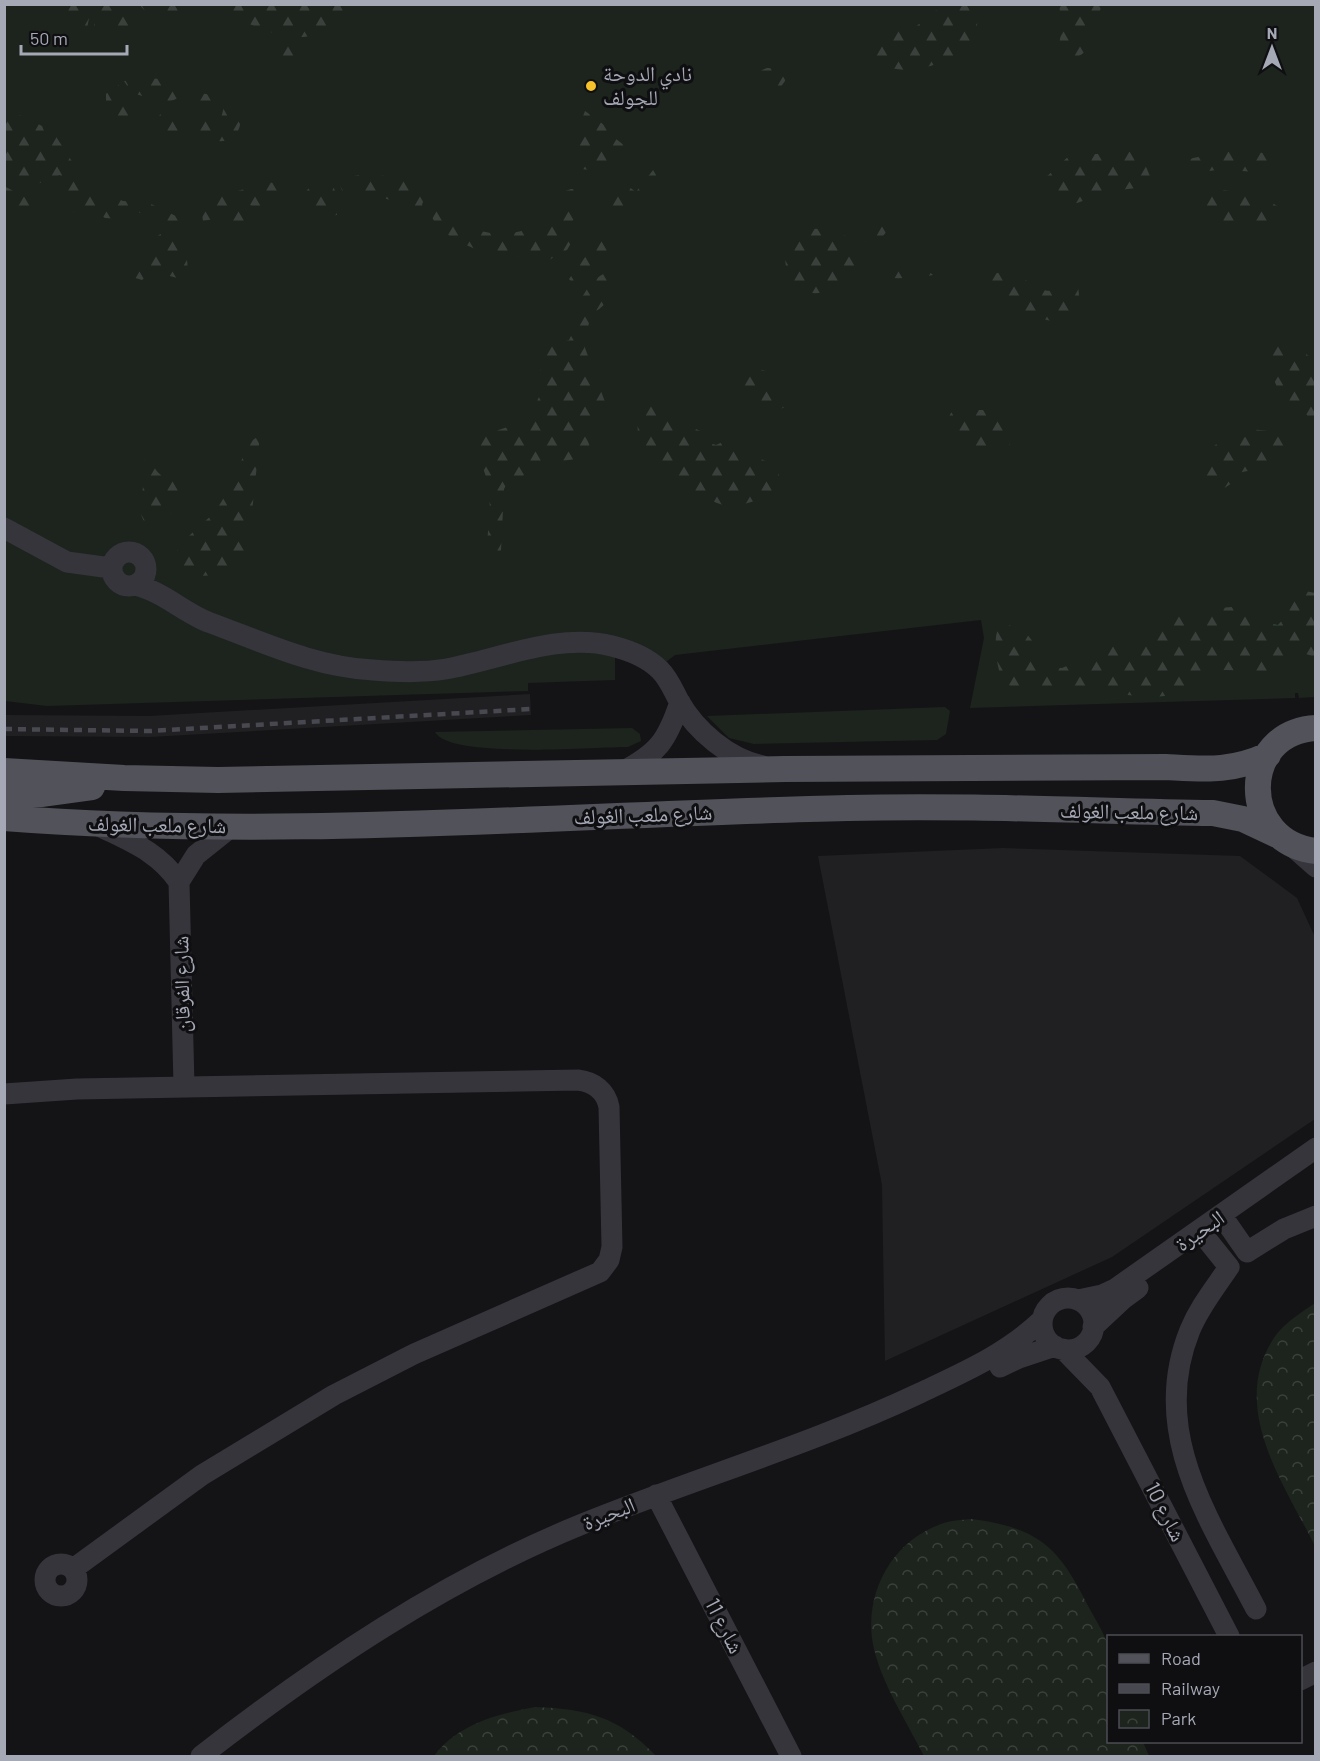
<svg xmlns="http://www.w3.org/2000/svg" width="1320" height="1761" viewBox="0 0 1320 1761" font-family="Barlow,'Noto Naskh Arabic',sans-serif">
  <defs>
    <pattern id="forest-firs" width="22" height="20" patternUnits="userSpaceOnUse" patternTransform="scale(1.5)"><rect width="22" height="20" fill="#1c241d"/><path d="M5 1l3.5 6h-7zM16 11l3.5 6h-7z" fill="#3a413c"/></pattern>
    <pattern id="park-crowns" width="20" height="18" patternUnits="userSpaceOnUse" patternTransform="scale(1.5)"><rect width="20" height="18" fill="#1c241d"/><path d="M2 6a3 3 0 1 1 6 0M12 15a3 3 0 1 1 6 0" fill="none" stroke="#3a413c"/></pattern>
  </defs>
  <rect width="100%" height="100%" fill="#141416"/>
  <path fill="#202023" d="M 530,694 L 531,715 L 150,737 L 5,736 L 5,715 L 149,716 Z
    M 1003,848 L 1240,856 L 1297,898 L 1315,937 L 1315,1119 L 1112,1257 L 885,1361 L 882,1185 L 818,856 Z"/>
  <path fill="#1c241d" d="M 5,5 L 1315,5 L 1315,697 L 1299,698 L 1298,693 L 1295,693 L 1295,698 L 970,708 L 984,638 L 981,620 L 675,655 L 652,673 L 647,667 L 615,657 L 615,680 L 528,683 L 528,691 L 47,706 L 5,701 Z
    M 945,707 L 950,711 L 946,734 L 937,740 L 754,744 L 729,738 L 707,716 Z
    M 632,728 L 640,734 L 641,741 L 628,747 C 596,747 449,759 435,732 Z"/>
  <path fill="url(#forest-firs)" d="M 106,4 L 126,5 L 129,13 L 136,16 L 136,27 L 94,32 L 95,13 Z
    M 944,4 L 976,5 C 977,15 979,27 974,37 C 959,64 896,83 874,58 L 870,43 L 881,34 L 914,28 Z
    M 50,5 L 79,5 L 89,18 L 87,29 L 79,28 L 68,13 L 53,12 Z
    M 140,5 L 185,5 C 178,18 149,20 140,5 Z
    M 209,5 L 349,5 C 326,51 281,39 243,21 C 232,16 218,13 209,5 Z
    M 1059,5 L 1102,5 L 1099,13 L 1103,22 L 1098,30 L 1090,34 L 1087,49 C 1080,59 1067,60 1058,53 L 1062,25 Z
    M 266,41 L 305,49 L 292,70 Z
    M 767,68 L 785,69 L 785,81 L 780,88 L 753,80 L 752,74 Z
    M 151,78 L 166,80 L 182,89 L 181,95 C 168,109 147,96 132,93 L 124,81 Z
    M 117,83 L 127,98 L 143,104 L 141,115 L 134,124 L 114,123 L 106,114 L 106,94 Z
    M 189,92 L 223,96 L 218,106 L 194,108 L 189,104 Z
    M 227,96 C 244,105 247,136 224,141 C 215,142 205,138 196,135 L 203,121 L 221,118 Z
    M 585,111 L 618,135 L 616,139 L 633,152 L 624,164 L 612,158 L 592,170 L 580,169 L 575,160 L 573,146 L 579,136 L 587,131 L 582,119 Z
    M 173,113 L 186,120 L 190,135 L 162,137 L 145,128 L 161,114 Z
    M 4,114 L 23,116 L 42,126 L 46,136 L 55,135 L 87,185 L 123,201 L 147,202 L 182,219 L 186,230 L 176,240 C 185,251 196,271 177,278 L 152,271 L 142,280 L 132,277 L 131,266 L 136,259 L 147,259 L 151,241 L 163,232 C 160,222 146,215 136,211 L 124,219 L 105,218 L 96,212 L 90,218 C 76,216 66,209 63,194 C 61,186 65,182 60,175 L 32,186 L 7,177 L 4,175 Z
    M 1120,148 L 1143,157 C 1145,167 1152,178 1153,186 L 1111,191 L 1077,203 L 1054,200 L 1038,192 L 1042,181 L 1071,154 L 1097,154 Z
    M 1243,149 L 1268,154 L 1273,165 L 1270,171 C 1253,173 1238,170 1221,170 C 1207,170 1196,175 1182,169 L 1182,163 L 1193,158 Z
    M 657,165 C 663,181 648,188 642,202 L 635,203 L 621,218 L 604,206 L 604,196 L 617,178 L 636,192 Z
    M 370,173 L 399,179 L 427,189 L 422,205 L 425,211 L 374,195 L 344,196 L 338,179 Z
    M 330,178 L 337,196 L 333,198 L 337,215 L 327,216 L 316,221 L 305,193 L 308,189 Z
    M 269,182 L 280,185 L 278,192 L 257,199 L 261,206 L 256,210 L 248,203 L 250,214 C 235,235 229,222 214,219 L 203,221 L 202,214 L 220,196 Z
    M 4,186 L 34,202 L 36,209 L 34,212 L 5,208 Z
    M 571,189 L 576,189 L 581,197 L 577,215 L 565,231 L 574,238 L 567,250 L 549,260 L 544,249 C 535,253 527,256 517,257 C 488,258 414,233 432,193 L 440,193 C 447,200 447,209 455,216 C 489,246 537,236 563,202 L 554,195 Z
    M 1223,190 L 1262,196 L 1277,206 L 1275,218 C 1252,229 1202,223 1185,203 L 1185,197 Z
    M 877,227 L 883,227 L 887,231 L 883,236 L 861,243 C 858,250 859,259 855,265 C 809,336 755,253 806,231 C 822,224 836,236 852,237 C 860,237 869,230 877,227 Z
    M 602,234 L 615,242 L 574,285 L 569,279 Z
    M 899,264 L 928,271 L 933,275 C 920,278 879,281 869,273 Z
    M 1015,271 C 1024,279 1041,294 1054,290 C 1064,287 1068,282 1078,286 L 1080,304 L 1076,315 C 1059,329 1043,317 1025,314 C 1018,313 1014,316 1007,314 L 986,279 L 997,273 Z
    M 608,272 L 612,274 C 618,296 606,304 590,316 L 585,348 L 608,410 L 604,416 L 586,426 C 585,436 590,442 590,452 L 582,458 L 549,463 L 542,470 L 509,480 L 504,489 L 501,550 L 498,555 L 486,553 C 489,515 498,478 469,448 L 483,435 L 511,426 L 532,411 L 543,389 L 538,351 L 569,340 C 575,330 574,318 577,308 C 582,295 594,276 608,272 Z
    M 1287,344 C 1302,349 1310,354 1316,368 L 1315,427 L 1302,408 L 1281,396 C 1278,391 1265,357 1265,352 L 1269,348 Z
    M 755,368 L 766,371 L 772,384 L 785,391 L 789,406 L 777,410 L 750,403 L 734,375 L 737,371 Z
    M 660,402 L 686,425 L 703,432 L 710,443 L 716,445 L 727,440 L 749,454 L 778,466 C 780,483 780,497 759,500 C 748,502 740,507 728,506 C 699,502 654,458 638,435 L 637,417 L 646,408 Z
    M 955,408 L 972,410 L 1008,410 L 1011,440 L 1006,454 L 998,446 L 992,445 L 982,452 L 954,446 C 946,433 944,419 955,408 Z
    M 1250,429 L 1269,431 L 1283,439 C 1302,472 1257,467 1239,473 L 1233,476 L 1235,481 L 1220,491 L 1204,484 L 1202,479 L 1188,474 L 1189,466 L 1201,461 L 1216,463 L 1213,450 L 1215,445 L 1231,438 L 1245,437 Z
    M 260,435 L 247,560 C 225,575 202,582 176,569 C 165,548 205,525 216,510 C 230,491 239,464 250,442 Z
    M 146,443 C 151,466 157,482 183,479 C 180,496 174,516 159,526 C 149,526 143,524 141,513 Z
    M 1300,590 L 1315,593 L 1315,657 L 1306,654 L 1294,655 L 1278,673 C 1257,677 1237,667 1214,671 C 1199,673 1194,689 1181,693 C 1143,704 1095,687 1057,686 C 1041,686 1021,693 1007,684 C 997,678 995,648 996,637 L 997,631 L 1009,625 L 1026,633 L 1034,643 L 1030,655 L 1036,666 L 1062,668 L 1079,661 L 1098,659 L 1102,654 L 1100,649 L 1103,641 L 1120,649 L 1133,648 L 1167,613 L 1204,618 L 1219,608 L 1232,607 L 1265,622 L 1278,625 C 1289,615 1286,599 1300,590 Z"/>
  <path fill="url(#park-crowns)" d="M 1315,1303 L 1315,1546 C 1283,1482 1227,1405 1276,1335 C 1286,1322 1302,1312 1315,1303 Z
    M 972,1519 C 1038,1528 1058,1546 1087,1604 C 1094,1617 1103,1631 1108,1645 C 1113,1661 1108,1721 1108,1742 L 1143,1742 L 1149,1756 L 924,1756 C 907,1722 883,1686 874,1649 C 862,1597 890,1542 941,1524 C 951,1520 962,1520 972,1519 Z
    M 535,1707 C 588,1709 619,1717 656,1756 L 434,1756 C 458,1724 498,1714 535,1707 Z"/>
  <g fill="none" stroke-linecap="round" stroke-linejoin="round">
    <path stroke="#35353b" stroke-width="21" d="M 4,528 L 67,562 L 111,568
      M112 569a17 17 0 1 1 34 0a17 17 0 1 1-34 0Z
      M 135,585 C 162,591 183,612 208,622 C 263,642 314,667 373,670 C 397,672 422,673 446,669 C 498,660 558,632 612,646 C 628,650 648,658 660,670 C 669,679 673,690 679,701 C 696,731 729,759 763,766
      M 622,772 C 658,753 667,741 680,702
      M 97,825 C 129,841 158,851 179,882
      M 1291,845 L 1316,867
      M 184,1086 L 179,882 L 196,855 L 231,827
      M 4,1094 L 77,1089 L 578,1080 C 594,1082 606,1091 609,1107 L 612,1247 L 609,1260 L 600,1272 L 414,1354 L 334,1395 L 202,1475 L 73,1569
      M 1222,1216 L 1247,1252 L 1284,1229 L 1316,1216
      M 1200,1231 L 1229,1267 C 1215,1288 1200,1306 1190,1330 C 1148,1433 1210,1520 1256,1609
      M1042 1324a26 26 0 1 1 52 0a26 26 0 1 1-52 0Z
      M 1078,1300 L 1102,1295 L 1115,1289 L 1316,1148
      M 1093,1327 L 1123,1299 L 1138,1288
      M 1063,1349 L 1100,1387 L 1229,1636
      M 1000,1367 L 1019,1358 L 1055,1346
      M 656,1495 L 791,1756
      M45 1580a16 16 0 1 1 32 0a16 16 0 1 1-32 0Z
      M 1300,1680 L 1316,1672
      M 201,1756 C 317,1666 443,1581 580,1525 C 693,1479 810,1445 920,1393 C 964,1372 1006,1354 1042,1320"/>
    <path stroke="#51525a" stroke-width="26" d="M 1316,728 C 1239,732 1238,842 1316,851
      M 4,771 L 124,778 L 218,780 L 785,769 L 1166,767 C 1205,769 1231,772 1268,755
      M 4,794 L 41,794 L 92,787
      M 4,818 C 285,840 567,814 848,808 C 969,805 1092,811 1213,813 L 1243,819 L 1277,835"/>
    <path stroke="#484950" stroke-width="4.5" stroke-dasharray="8 6" stroke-linecap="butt" d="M 4,729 L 150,731 L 531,709"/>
  </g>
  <circle fill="#f5c22c" stroke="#0f0f11" stroke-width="2" cx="591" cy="86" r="6"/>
  <g text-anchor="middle" stroke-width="6" stroke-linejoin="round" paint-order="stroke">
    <g font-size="21" fill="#a5a9b6" stroke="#0f0f11" text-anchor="start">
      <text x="603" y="81">نادي الدوحة<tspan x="603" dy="24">للجولف</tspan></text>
    </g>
    <g font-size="21" fill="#a5a9b6" stroke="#0f0f11">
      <text transform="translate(1129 812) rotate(1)" y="7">شارع ملعب الغولف</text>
      <text transform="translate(643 815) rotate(-2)" y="7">شارع ملعب الغولف</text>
      <text transform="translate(157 825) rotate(1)" y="7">شارع ملعب الغولف</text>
      <text transform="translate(182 984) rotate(-91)" y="7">شارع الفرقان</text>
      <text transform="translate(1200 1231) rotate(-35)" y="7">البحيرة</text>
      <text transform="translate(1165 1512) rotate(63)" y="7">شارع 10</text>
      <text transform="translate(609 1514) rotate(-22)" y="7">البحيرة</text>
      <text transform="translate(724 1626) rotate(63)" y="7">شارع 11</text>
    </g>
  </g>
  <rect width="1320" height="1761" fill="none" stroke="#a5a9b6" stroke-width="12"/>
  <rect x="1107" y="1635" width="195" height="108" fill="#0f0f11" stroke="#4b4d53" stroke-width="1.5"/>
  <rect x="1119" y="1654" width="30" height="9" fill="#51525a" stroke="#4b4d53" stroke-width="1.5"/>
  <text x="1161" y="1665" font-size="18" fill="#a5a9b6">Road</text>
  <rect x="1119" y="1684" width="30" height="9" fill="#484950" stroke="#4b4d53" stroke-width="1.5"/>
  <text x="1161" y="1695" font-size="18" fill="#a5a9b6">Railway</text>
  <rect x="1119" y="1710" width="30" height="18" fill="url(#park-crowns)" stroke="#4b4d53" stroke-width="1.5"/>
  <text x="1161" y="1725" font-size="18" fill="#a5a9b6">Park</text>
  <g transform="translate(1272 48)" stroke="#0f0f11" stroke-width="4.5" paint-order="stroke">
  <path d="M0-4.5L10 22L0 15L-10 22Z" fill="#a5a9b6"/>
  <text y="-9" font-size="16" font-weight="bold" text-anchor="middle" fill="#a5a9b6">N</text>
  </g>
  <path d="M21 45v9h106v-9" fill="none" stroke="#a5a9b6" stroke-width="3"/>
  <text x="30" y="45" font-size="18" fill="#a5a9b6" stroke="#0f0f11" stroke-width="4.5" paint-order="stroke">50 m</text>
</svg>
